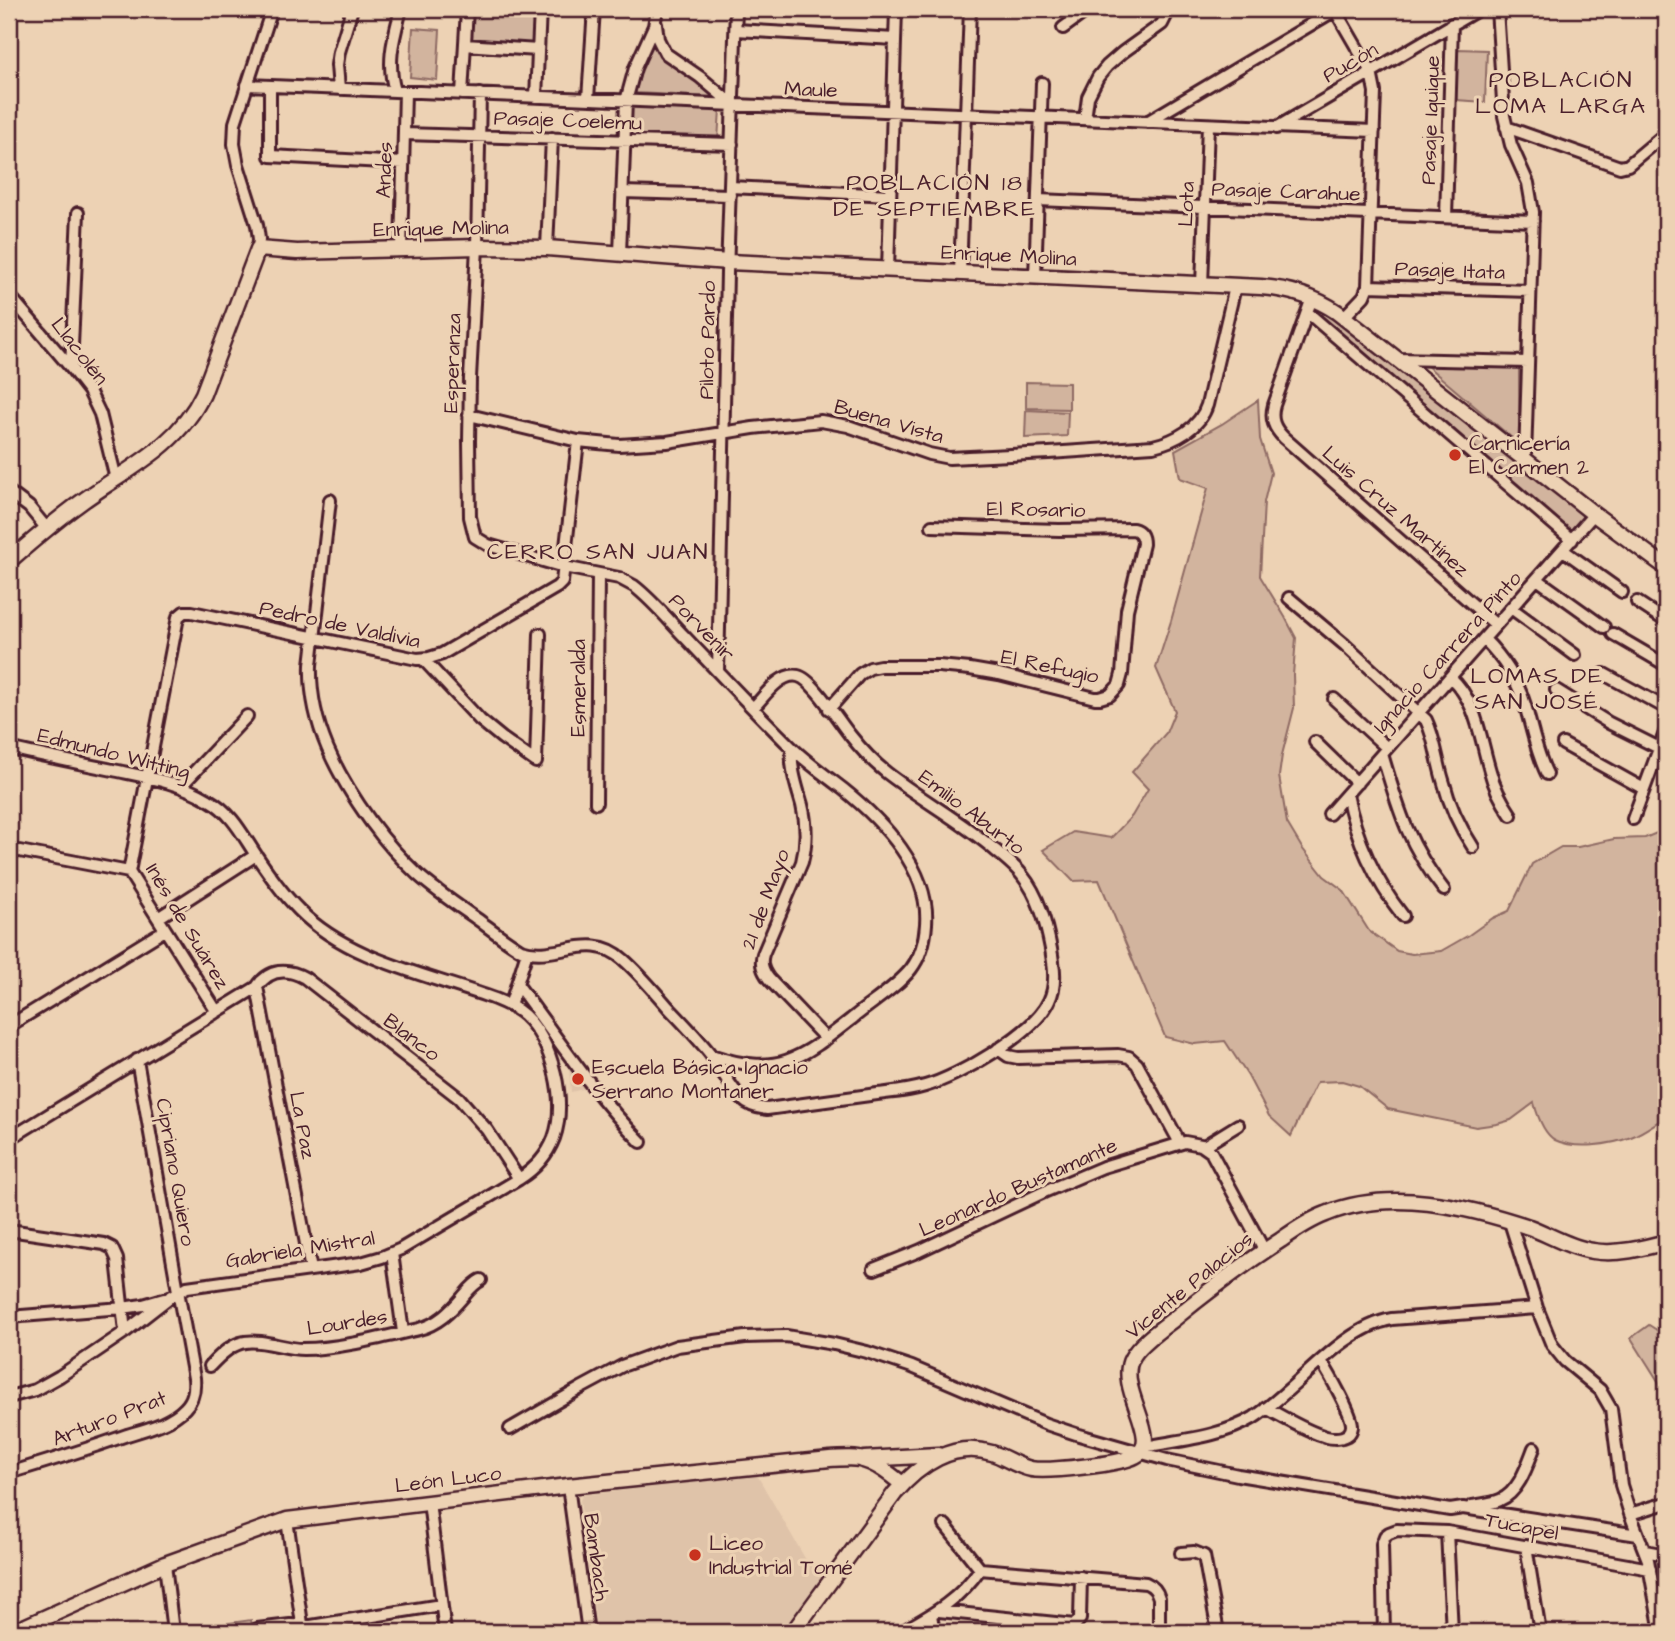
<svg xmlns="http://www.w3.org/2000/svg" width="1675" height="1641" viewBox="0 0 1675 1641" font-family="'Architects Daughter',sans-serif">
  <rect width="100%" height="100%" fill="#edd2b4"/>
  <filter id="ink" filterUnits="userSpaceOnUse"><feTurbulence type="fractalNoise" baseFrequency=".0143" numOctaves="2"/><feDisplacementMap in="SourceGraphic" scale="14" xChannelSelector="R" yChannelSelector="G"/><feConvolveMatrix kernelMatrix="1 2 1 2 8 2 1 2 1" color-interpolation-filters="sRGB"/></filter>
  <g filter="url(#ink)">
    <path fill="#dfc3a9" d="M 568,1057 L 591,1087 L 571,1092 Z
      M 757,1475 L 806,1560 L 825,1576 L 791,1620 L 784,1625 L 730,1632 L 597,1632 L 580,1500 L 583,1495 Z"/>
    <path fill="#d2b49e" stroke="#8e6a64" stroke-width="2" d="M 472,9 L 537,9 L 535,45 L 469,40 Z
      M 413,28 L 440,30 L 437,80 L 410,77 Z
      M 650,40 L 661,55 L 716,97 L 635,93 Z
      M 1458,49 L 1487,50 L 1485,102 L 1456,100 Z
      M 631,103 L 720,109 L 718,140 L 628,137 Z
      M 1319,307 L 1325,310 L 1581,512 L 1583,520 L 1574,531 L 1566,532 L 1314,314 Z
      M 1426,365 L 1519,367 L 1519,444 Z
      M 1026,382 L 1069,383 L 1069,409 L 1026,408 Z
      M 1258,400 L 1260,439 L 1271,473 L 1264,502 L 1260,576 L 1285,617 L 1296,638 L 1293,675 L 1294,708 L 1282,755 L 1279,776 L 1287,823 L 1302,848 L 1324,876 L 1343,890 L 1369,931 L 1397,951 L 1412,954 L 1441,951 L 1469,935 L 1493,918 L 1509,911 L 1532,864 L 1561,847 L 1578,847 L 1614,839 L 1645,838 L 1666,829 L 1666,1114 L 1664,1118 C 1654,1124 1642,1133 1631,1137 C 1611,1145 1575,1150 1555,1140 C 1544,1134 1537,1114 1534,1103 L 1511,1120 L 1497,1124 L 1476,1127 L 1388,1109 L 1359,1086 L 1342,1081 L 1317,1082 L 1291,1136 L 1269,1116 L 1248,1076 L 1225,1041 L 1195,1044 L 1165,1037 L 1099,880 L 1073,881 L 1043,850 L 1073,832 L 1111,838 L 1132,816 L 1148,789 L 1132,772 L 1166,733 L 1175,711 L 1156,668 L 1171,621 L 1208,488 L 1180,478 L 1175,450 L 1222,424 Z
      M 1026,410 L 1068,412 L 1067,436 L 1025,438 Z
      M 1649,1325 L 1660,1332 L 1666,1328 L 1666,1405 L 1658,1381 L 1631,1338 Z
      M 251,1620 L 253,1632 L 223,1632 L 222,1624 Z"/>
    <g fill="none" stroke-linecap="round" stroke-linejoin="round">
      <g stroke="#4a1f2b" stroke-width="16">
        <path id="minor" d="M 1497,9 L 1504,116 L 1511,145 L 1528,183 L 1533,212 L 1525,458
          M 1335,10 L 1371,72 L 1375,92 L 1368,286 L 1364,296 L 1344,317
          M 656,24 L 658,39 L 665,53 L 700,77 L 733,105
          M 1063,28 L 1089,9
          M 736,30 L 895,39
          M 465,45 L 538,50
          M 247,85 L 1374,131
          M 270,86 L 270,156 L 403,163
          M 339,89 L 337,65 L 339,52 L 352,9
          M 395,91 C 386,62 394,37 401,9
          M 462,94 L 467,9
          M 480,94 L 477,247 L 470,378 L 469,441 L 470,517 L 475,537 L 488,545 L 564,567 L 619,578 L 634,586 C 652,600 667,618 683,635 C 717,671 751,707 786,742 C 803,760 824,774 843,789 C 883,821 930,870 926,924 C 925,940 921,956 911,969 C 897,987 872,1002 854,1017 C 802,1058 779,1078 711,1055
          M 536,97 L 540,9
          M 588,99 L 594,9
          M 1085,119 L 1088,97 L 1098,77 L 1107,66 L 1123,52 L 1162,24 L 1166,16 L 1166,9
          M 1147,122 L 1337,9
          M 1506,127 L 1620,167 L 1628,165 L 1666,133
          M 1276,128 L 1479,9
          M 404,134 L 732,144
          M 730,187 L 890,195
          M 622,192 L 730,195
          M 1038,200 L 1533,221
          M 1446,217 L 1452,24
          M 547,248 L 552,138
          M 258,249 L 259,239 L 257,225 L 238,165 L 234,144 L 235,123 L 272,9
          M 401,249 L 405,92
          M 620,253 L 626,101 L 635,68 L 654,26 L 657,9
          M 888,270 L 896,9
          M 960,273 L 970,9
          M 1035,277 L 1042,83
          M 1202,285 L 1208,125
          M 1368,286 L 1530,291
          M 9,295 L 71,368 L 89,391 L 100,414 L 116,479
          M 1312,298 L 1274,405 C 1270,419 1274,428 1284,438 L 1496,625
          M 1307,312 L 1572,540
          M 1397,359 L 1528,362
          M 71,368 L 78,213
          M 469,415 L 578,441 L 619,445 L 667,442 L 753,428 L 821,421 L 848,426 L 929,454 L 949,458 L 1049,453 L 1153,446 C 1175,441 1200,428 1207,405 L 1235,287
          M 9,492 L 29,507 L 47,529
          M 330,500 L 311,665 C 309,724 337,775 371,822 C 385,841 400,858 417,874 C 436,891 457,905 477,919 C 492,930 506,941 521,950 C 556,962 591,929 624,960 C 640,974 654,991 668,1007 C 683,1023 698,1038 711,1055 C 721,1069 730,1087 742,1099 C 749,1106 758,1108 767,1109 C 804,1104 841,1099 877,1094 C 893,1092 909,1091 925,1086 C 958,1077 1035,1033 1049,1001 C 1057,985 1054,966 1051,949 C 1046,923 1039,896 1022,875 C 1015,866 1005,858 995,850 C 961,821 922,800 887,773 C 873,762 861,749 850,735 C 839,722 813,679 798,676 C 780,672 764,697 753,708
          M 1563,550 L 1622,592
          M 1537,579 L 1604,627
          M 1289,598 L 1345,645 L 1426,720 C 1435,738 1437,761 1443,780 C 1449,804 1459,826 1473,847
          M 1637,602 L 1666,621
          M 1511,608 L 1575,655
          M 1613,634 L 1666,665
          M 1484,639 C 1503,658 1517,679 1525,705 C 1532,728 1536,752 1547,774
          M 423,659 L 480,720 L 502,738 L 536,762
          M 718,672 L 727,273 L 736,9
          M 1604,674 L 1666,708
          M 1450,677 C 1477,701 1480,738 1490,771 C 1494,787 1502,802 1511,815
          M 1556,690 L 1609,723 L 1659,748
          M 1334,699 L 1387,748
          M 829,709 L 860,674 L 870,668 L 880,666 L 939,666 L 970,669 L 999,674 L 1095,698 L 1100,698 L 1110,695 L 1119,685 L 1122,674 L 1127,610 L 1143,544 C 1143,537 1141,531 1133,529 L 1059,530 L 932,526
          M 1315,742 L 1357,783
          M 1563,744 L 1644,789
          M 9,748 C 43,756 78,763 113,770 C 146,777 179,782 209,800 C 232,813 242,834 256,855 C 269,874 282,893 299,910 C 349,961 430,975 495,999 C 505,1003 515,1007 524,1015 C 553,1042 567,1101 554,1138 C 547,1156 535,1169 519,1179 L 401,1249 L 382,1257 L 361,1263 L 187,1287 L 170,1297 L 125,1332 L 60,1376 L 35,1390 L 9,1397
          M 792,749 C 790,768 797,787 802,805 C 807,825 807,843 802,862 L 763,954 C 760,964 763,971 769,979 L 826,1039
          M 1382,754 C 1398,808 1408,845 1444,890
          M 536,762 L 540,634
          M 181,786 L 247,716
          M 1347,794 C 1356,840 1374,879 1403,916
          M 596,803 L 598,574
          M 1329,814 L 1594,514
          M 1633,819 L 1666,730
          M 9,849 L 129,872
          M 158,918 L 256,855
          M 517,984 C 557,1038 594,1094 641,1142
          M 257,987 L 311,1270
          M 510,1006 L 527,952
          M 217,1012 L 129,872 L 178,617 L 184,612 L 192,612 L 417,659 L 429,658 L 442,654 L 557,587 L 562,582 L 578,441
          M 9,1026 L 165,930
          M 998,1049 L 1008,1056 L 1018,1058 L 1118,1055 L 1129,1057 L 1137,1064 L 1180,1143
          M 9,1139 L 257,987 C 269,969 287,968 305,978 L 459,1098 L 487,1130 L 519,1179
          M 1204,1146 L 1238,1125
          M 1510,1222 L 1537,1308 L 1552,1345 L 1565,1361 L 1600,1390 L 1611,1409 L 1621,1485 L 1630,1514 L 1648,1560 L 1661,1632
          M 9,1230 L 104,1244 L 112,1248 L 117,1259 L 125,1332
          M 392,1253 L 403,1332
          M 874,1269 L 919,1251 L 1044,1192 L 1103,1167 L 1185,1142 L 1201,1145 L 1211,1152 L 1264,1250
          M 9,1317 L 122,1308 L 143,1305 L 164,1299
          M 210,1366 C 219,1356 231,1344 245,1342 C 263,1339 284,1349 303,1349 C 338,1349 385,1337 419,1329 C 438,1324 450,1312 462,1298 C 468,1291 473,1284 481,1280
          M 1266,1408 C 1285,1418 1305,1431 1326,1437 C 1336,1439 1351,1439 1352,1426 C 1353,1415 1328,1372 1321,1361
          M 510,1429 L 581,1388 L 622,1366 L 677,1346 L 745,1337 L 786,1336 L 834,1344 L 867,1352 L 912,1367 L 1046,1424 L 1079,1435 L 1167,1460 L 1238,1475 L 1450,1510 L 1463,1508 L 1638,1535
          M 1144,1447 C 1180,1440 1221,1437 1253,1418 C 1296,1391 1341,1328 1392,1319 L 1537,1308
          M 9,1473 C 49,1461 88,1449 127,1435 C 147,1429 171,1423 185,1408 C 194,1399 195,1389 194,1378 L 178,1291 L 137,1060
          M 568,1486 L 588,1632
          M 429,1502 L 445,1632
          M 1472,1506 C 1481,1504 1492,1504 1500,1500 C 1519,1492 1527,1466 1534,1448
          M 1630,1514 L 1666,1503
          M 287,1520 L 303,1631
          M 945,1525 L 980,1569 L 1146,1583 C 1153,1586 1157,1590 1159,1598 L 1159,1632
          M 1447,1532 L 1452,1632
          M 1526,1546 L 1540,1632
          M 1645,1551 L 1666,1555
          M 1181,1553 L 1194,1552 L 1204,1556 L 1218,1632
          M 165,1564 L 173,1632
          M 939,1611 L 1075,1625 L 1080,1619 L 1081,1577
          M 931,1615 L 934,1632
          M 257,1629 L 290,1625 L 311,1626 L 441,1605
          M 901,1632 C 933,1614 958,1601 980,1569
          M 1384,1632 L 1382,1544 L 1385,1536 L 1389,1533 L 1397,1530 L 1447,1532 L 1650,1569"/>
      </g>
      <g stroke="#4a1f2b" stroke-width="19">
        <path id="major" d="M 9,561 C 32,541 55,521 80,503 C 125,470 178,447 203,394 L 258,249 L 297,252 L 477,247 L 547,248 L 728,262 L 1261,287 C 1289,289 1313,296 1337,312 L 1594,514 L 1666,567
          M 864,1459 L 938,1455
          M 13,1632 L 165,1564 L 287,1520 L 568,1486 L 830,1459 C 839,1459 850,1457 859,1459 C 875,1462 890,1474 902,1484
          M 793,1632 L 895,1493 C 919,1465 953,1441 992,1453 C 1005,1457 1016,1466 1031,1469 C 1047,1472 1121,1464 1135,1456 C 1165,1441 1115,1388 1132,1358 C 1139,1344 1161,1329 1174,1319 C 1208,1291 1244,1264 1281,1240 C 1295,1230 1310,1220 1326,1214 C 1390,1188 1466,1206 1529,1227 C 1550,1235 1571,1248 1593,1251 C 1617,1255 1644,1248 1666,1242"/>
      </g>
      <use href="#minor" stroke="#edd2b4" stroke-width="10"/>
      <use href="#major" stroke="#edd2b4" stroke-width="14"/>
    </g>
  </g>
  <g fill="#c8321e" stroke="#edd2b4" stroke-width="2.5">
    <circle cx="1455" cy="455" r="7"/>
    <circle cx="578" cy="1079" r="7"/>
    <circle cx="695" cy="1555" r="7"/>
  </g>
  <g text-anchor="middle" stroke-width="6" stroke-linejoin="round" paint-order="stroke">
    <g font-size="21" fill="#4a1f2b" stroke="#edd2b4">
      <text transform="translate(1350 62) rotate(-30)" y="7">Pucón</text>
      <text transform="translate(811 89) rotate(2)" y="7">Maule</text>
      <text transform="translate(568 120) rotate(2)" y="7">Pasaje Coelemu</text>
      <text transform="translate(1430 120) rotate(-88)" y="7">Pasaje Iquique</text>
      <text transform="translate(384 170) rotate(-88)" y="7">Andes</text>
      <text transform="translate(1286 191) rotate(2)" y="7">Pasaje Carahue</text>
      <text transform="translate(1186 204) rotate(-88)" y="7">Lota</text>
      <text transform="translate(441 228) rotate(-1)" y="7">Enrique Molina</text>
      <text transform="translate(1009 255) rotate(3)" y="7">Enrique Molina</text>
      <text transform="translate(1450 270) rotate(2)" y="7">Pasaje Itata</text>
      <text transform="translate(707 340) rotate(-89)" y="7">Piloto Pardo</text>
      <text transform="translate(80 351) rotate(52)" y="7">Llacolén</text>
      <text transform="translate(452 363) rotate(-88)" y="7">Esperanza</text>
      <text transform="translate(889 421) rotate(16)" y="7">Buena Vista</text>
      <text transform="translate(1036 509) rotate(1)" y="7">El Rosario</text>
      <text transform="translate(1396 511) rotate(41)" y="7">Luis Cruz Martínez</text>
      <text transform="translate(340 624) rotate(12)" y="7">Pedro de Valdivia</text>
      <text transform="translate(702 627) rotate(46)" y="7">Porvenir</text>
      <text transform="translate(1447 652) rotate(-48)" y="7">Ignacio Carrera Pinto</text>
      <text transform="translate(1050 666) rotate(12)" y="7">El Refugio</text>
      <text transform="translate(578 688) rotate(-90)" y="7">Esmeralda</text>
      <text transform="translate(114 753) rotate(14)" y="7">Edmundo Witting</text>
      <text transform="translate(972 812) rotate(37)" y="7">Emilio Aburto</text>
      <text transform="translate(765 899) rotate(-70)" y="7">21 de Mayo</text>
      <text transform="translate(188 926) rotate(59)" y="7">Inés de Suárez</text>
      <text transform="translate(412 1037) rotate(37)" y="7">Blanco</text>
      <text transform="translate(303 1125) rotate(79)" y="7">La Paz</text>
      <text transform="translate(176 1172) rotate(80)" y="7">Cipriano Quiero</text>
      <text transform="translate(1018 1187) rotate(-24)" y="7">Leonardo Bustamante</text>
      <text transform="translate(300 1249) rotate(-9)" y="7">Gabriela Mistral</text>
      <text transform="translate(1189 1285) rotate(-39)" y="7">Vicente Palacios</text>
      <text transform="translate(347 1322) rotate(-9)" y="7">Lourdes</text>
      <text transform="translate(109 1418) rotate(-21)" y="7">Arturo Prat</text>
      <text transform="translate(448 1479) rotate(-7)" y="7">León Luco</text>
      <text transform="translate(1522 1526) rotate(11)" y="7">Tucapel</text>
      <text transform="translate(597 1557) rotate(82)" y="7">Bambach</text>
    </g>
    <g font-size="21" fill="#4a1f2b" stroke="#edd2b4" text-anchor="start">
      <text x="1469" y="450">Carnicería<tspan x="1469" dy="24">El Carmen 2</tspan></text>
      <text x="592" y="1074">Escuela Básica Ignacio<tspan x="592" dy="24">Serrano Montaner</tspan></text>
      <text x="709" y="1550">Liceo<tspan x="709" dy="24">Industrial Tomé</tspan></text>
    </g>
    <g font-size="23" letter-spacing="2" fill="#4a1f2b" stroke="#edd2b4">
      <text x="1561" y="87">POBLACIÓN<tspan x="1561" dy="26">LOMA LARGA</tspan></text>
      <text x="935" y="190">POBLACIÓN 18<tspan x="935" dy="26">DE SEPTIEMBRE</tspan></text>
      <text x="598" y="559">CERRO SAN JUAN</text>
      <text x="1537" y="683">LOMAS DE<tspan x="1537" dy="26">SAN JOSÉ</tspan></text>
    </g>
  </g>
  <rect width="1675" height="1641" fill="none" stroke="#edd2b4" stroke-width="35"/>
  <rect x="18" y="18" width="1640" height="1606" fill="none" stroke="#4a1f2b" stroke-width="2.5" filter="url(#ink)"/>
</svg>
